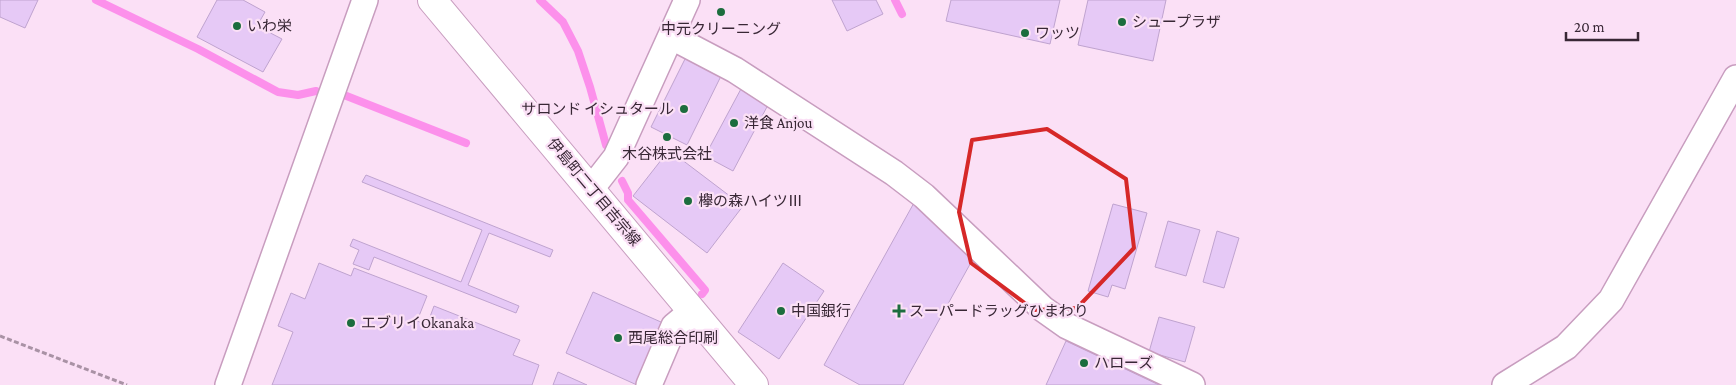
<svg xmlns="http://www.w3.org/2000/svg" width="1736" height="385" viewBox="0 0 1736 385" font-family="'Crimson Pro','Noto Sans JP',serif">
  <rect width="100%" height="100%" fill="#fbe0f6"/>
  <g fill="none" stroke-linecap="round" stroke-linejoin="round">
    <path stroke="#fc90eb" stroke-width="8" d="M 96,0 L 198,49 L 278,92 L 298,95 L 316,91
      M 540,0 L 563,22 L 578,51 L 590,87 L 606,145
      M 895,0 L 902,14
      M 344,95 L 466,143
      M 622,181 L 628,193 L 628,200 L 705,290 L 702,294"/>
  </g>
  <path fill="#e6c9f6" stroke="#bfa3cf" d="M 0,0 L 38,0 L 25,28 L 0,17 Z
    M 217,0 L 243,0 L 265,12 L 257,26 L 282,39 L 263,72 L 197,37 Z
    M 832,0 L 876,0 L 883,14 L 847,31 Z
    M 951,0 L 1060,0 L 1050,44 L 946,21 Z
    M 1088,0 L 1166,0 L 1153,61 L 1078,45 Z
    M 686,57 L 722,74 L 687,145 L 651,127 Z
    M 742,87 L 769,103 L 733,171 L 705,156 Z
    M 669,150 L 743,206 L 707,253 L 633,196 Z
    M 366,175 L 553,250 L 550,257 L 489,233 L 468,285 L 519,306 L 516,313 L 374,257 L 369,270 L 353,264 L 359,250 L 350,246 L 353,239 L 461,282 L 482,230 L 362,182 Z
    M 915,201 L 974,257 L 903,385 L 860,385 L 824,365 Z
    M 1113,204 L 1147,213 L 1125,289 L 1112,285 L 1108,297 L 1088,291 Z
    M 1168,221 L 1200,230 L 1186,276 L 1155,267 Z
    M 1217,231 L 1239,238 L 1224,288 L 1203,282 Z
    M 319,263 L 351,276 L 354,268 L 427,296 L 417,321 L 427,325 L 434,306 L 520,340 L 513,355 L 539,365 L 532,385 L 272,385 L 293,332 L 278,326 L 291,293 L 305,299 Z
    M 783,263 L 824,291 L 779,359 L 738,332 Z
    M 593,292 L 670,326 L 637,385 L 566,353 Z
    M 1159,317 L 1195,327 L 1185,362 L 1149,352 Z
    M 1066,341 L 1159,385 L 1046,385 Z
    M 558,372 L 587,385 L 553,385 Z"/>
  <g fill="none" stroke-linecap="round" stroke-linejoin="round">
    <g stroke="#c89dbf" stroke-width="28">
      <path id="minor" d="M 672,37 L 735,70 L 894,173 L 924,196 L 1043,309 L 1067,326 L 1192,385
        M 591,189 L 616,157 L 687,0
        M 228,385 L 365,0
        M 649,385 L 674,326 L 692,311
        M 1505,385 L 1566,347 L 1611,300 L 1736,78"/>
    </g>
    <g stroke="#c89dbf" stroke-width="30">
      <path id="tertiary" d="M 432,0 L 754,385"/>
    </g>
    <path stroke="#a992a5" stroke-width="3" stroke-dasharray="5 2.5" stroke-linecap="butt" d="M 0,336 L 127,385"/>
    <use href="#minor" stroke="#fff" stroke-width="25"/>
    <use href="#tertiary" stroke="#fff" stroke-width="28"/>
  </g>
  <path fill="none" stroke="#d62828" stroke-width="4" stroke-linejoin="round" d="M 1047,129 L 1126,179 L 1134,248 L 1077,308 L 1034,310 L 971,263 L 959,212 L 972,140 Z"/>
  <g fill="#1c6d3e" stroke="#fbe0f6" stroke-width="2">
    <circle cx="721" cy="12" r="5"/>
    <circle cx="1122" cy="22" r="5"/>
    <circle cx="237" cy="26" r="5"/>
    <circle cx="1025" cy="33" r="5"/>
    <circle cx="684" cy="109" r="5"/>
    <circle cx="734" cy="123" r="5"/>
    <circle cx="667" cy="137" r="5"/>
    <circle cx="688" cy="201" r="5"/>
    <circle cx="781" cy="311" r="5"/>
    <path d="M896.5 303.5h5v5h5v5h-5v5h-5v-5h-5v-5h5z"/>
    <circle cx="351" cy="323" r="5"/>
    <circle cx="618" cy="338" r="5"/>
    <circle cx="1084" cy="363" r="5"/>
  </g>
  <g text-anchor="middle" stroke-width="4.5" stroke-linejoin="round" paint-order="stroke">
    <g font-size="15" fill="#382735" stroke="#fbe0f6" text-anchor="start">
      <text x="1132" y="27">シュープラザ</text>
      <text x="247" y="31">いわ栄</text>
      <text x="721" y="34" text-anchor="middle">中元クリーニング</text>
      <text x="1035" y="38">ワッツ</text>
      <text x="674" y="114" text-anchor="end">サロンド イシュタール</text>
      <text x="744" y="128">洋食 Anjou</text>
      <text x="667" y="159" text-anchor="middle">木谷株式会社</text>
      <text x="698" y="206">欅の森ハイツⅢ</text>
      <text x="791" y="316">中国銀行</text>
      <text x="909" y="316">スーパードラッグひまわり</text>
      <text x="361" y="328">エブリイOkanaka</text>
      <text x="628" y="343">西尾総合印刷</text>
      <text x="1094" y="368">ハローズ</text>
    </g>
    <g font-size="15" fill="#382735" stroke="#fbe0f6">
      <text transform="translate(594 192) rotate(50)" y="5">伊島町二丁目吉宗線</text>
    </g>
  </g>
  <path d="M1566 32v8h72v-8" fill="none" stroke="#382735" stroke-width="2.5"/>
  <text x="1574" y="32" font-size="15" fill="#382735" stroke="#fbe0f6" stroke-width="4" paint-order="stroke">20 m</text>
</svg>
